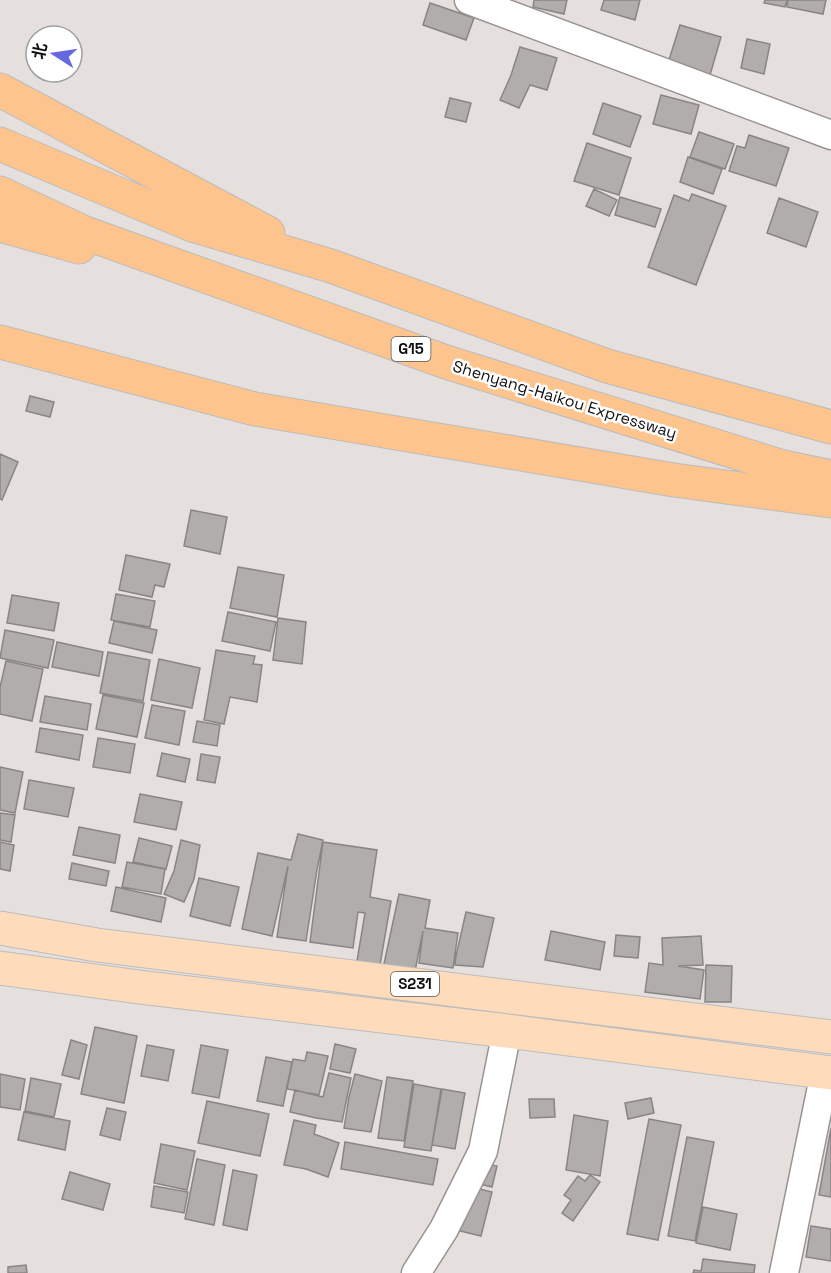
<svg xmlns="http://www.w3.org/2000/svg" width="831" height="1273" viewBox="0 0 831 1273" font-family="'Space Grotesk','Noto Sans SC',sans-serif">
  <rect width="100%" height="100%" fill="#e5e0de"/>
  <path fill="#b2adad" stroke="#8a8585" stroke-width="1.5" d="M 534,0 L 567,0 L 564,14 L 533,7 Z
    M 604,0 L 640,0 L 635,20 L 601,10 Z
    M 765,0 L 787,0 L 785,7 L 764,3 Z
    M 788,0 L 826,0 L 823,14 L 787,7 Z
    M 430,3 L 474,18 L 466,40 L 423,25 Z
    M 680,25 L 721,37 L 710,75 L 668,63 Z
    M 747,39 L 770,44 L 764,74 L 741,68 Z
    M 520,47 L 557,58 L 547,90 L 530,85 L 519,108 L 500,100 L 511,75 Z
    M 661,95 L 699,105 L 691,134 L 653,124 Z
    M 450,98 L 471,103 L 466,122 L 445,117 Z
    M 603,103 L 641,116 L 630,147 L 593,134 Z
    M 699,132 L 734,144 L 725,169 L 690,157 Z
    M 749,135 L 789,148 L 776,186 L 729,171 L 737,146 L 745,148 Z
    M 587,143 L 631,158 L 619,195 L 574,181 Z
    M 688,157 L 722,169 L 713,194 L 680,182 Z
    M 594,189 L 617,200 L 609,216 L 586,206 Z
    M 692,194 L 726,206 L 696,285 L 648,267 L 674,195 L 689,201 Z
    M 620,197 L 661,209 L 655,227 L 615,215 Z
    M 779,198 L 818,212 L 806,247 L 767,233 Z
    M 30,396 L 54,402 L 50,417 L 26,411 Z
    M 0,454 L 18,462 L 2,500 L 0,499 Z
    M 191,510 L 227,517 L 220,554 L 184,546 Z
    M 126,555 L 170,564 L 164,587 L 155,585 L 152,597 L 119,590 Z
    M 238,567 L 284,575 L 277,617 L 230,608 Z
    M 116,594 L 155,601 L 150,627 L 111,620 Z
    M 12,595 L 59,603 L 54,631 L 7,623 Z
    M 228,612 L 276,622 L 270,651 L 222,641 Z
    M 278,618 L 306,622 L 302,664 L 273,660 Z
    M 114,621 L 157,630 L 152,653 L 109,643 Z
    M 5,630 L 54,640 L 48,668 L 0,658 Z
    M 57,642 L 103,652 L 99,676 L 52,667 Z
    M 216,650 L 255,656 L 253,664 L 262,665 L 257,702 L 230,697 L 224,724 L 204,720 Z
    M 108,652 L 150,660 L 143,701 L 100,693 Z
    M 159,659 L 200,668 L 192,708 L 151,700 Z
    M 6,661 L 43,669 L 32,721 L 0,714 L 0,687 Z
    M 103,695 L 144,703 L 137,737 L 96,729 Z
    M 45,696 L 91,704 L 87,730 L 40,722 Z
    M 152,705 L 185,711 L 179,745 L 145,738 Z
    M 197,721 L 220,725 L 217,746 L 193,742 Z
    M 40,728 L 83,735 L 79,760 L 36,752 Z
    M 98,738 L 135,744 L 130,773 L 93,767 Z
    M 162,753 L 190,759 L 185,782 L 157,776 Z
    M 201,754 L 220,757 L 215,783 L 197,780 Z
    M 0,767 L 23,772 L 15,813 L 0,810 Z
    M 29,780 L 74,788 L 68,817 L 24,809 Z
    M 140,794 L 182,802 L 176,830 L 134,822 Z
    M 0,813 L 15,815 L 11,842 L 0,840 Z
    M 79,827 L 120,835 L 115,863 L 73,855 Z
    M 298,834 L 323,840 L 317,870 L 306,941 L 277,937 L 288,866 L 272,936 L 242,929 L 258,853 L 291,860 Z
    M 139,838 L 172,846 L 166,869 L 133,862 Z
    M 181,840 L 200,845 L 194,879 L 184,902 L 164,894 L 174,871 Z
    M 0,842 L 14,845 L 10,871 L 0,869 Z
    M 323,842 L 377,850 L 370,897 L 391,901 L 380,965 L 357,961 L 365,913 L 358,912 L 353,948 L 310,942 Z
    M 127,862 L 165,869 L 161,894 L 122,887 Z
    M 72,863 L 109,871 L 106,886 L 69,879 Z
    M 199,878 L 239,887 L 230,926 L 190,916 Z
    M 116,887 L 166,898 L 161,922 L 111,911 Z
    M 399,894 L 430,900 L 425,928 L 458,933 L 453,968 L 419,963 L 423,931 L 415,971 L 384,964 Z
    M 466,912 L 494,918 L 483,967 L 455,965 L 456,956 Z
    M 551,931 L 605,942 L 600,970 L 545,960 Z
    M 616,935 L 640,937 L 638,958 L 614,956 Z
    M 701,936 L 703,965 L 678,966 L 704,970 L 700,999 L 645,992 L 649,963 L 663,965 L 662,938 Z
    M 706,965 L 732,966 L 731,1002 L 705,1002 Z
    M 95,1027 L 137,1036 L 124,1103 L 81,1094 Z
    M 71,1040 L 87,1045 L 79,1079 L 62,1075 Z
    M 335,1044 L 356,1049 L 350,1073 L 330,1069 Z
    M 147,1045 L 174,1050 L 168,1081 L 141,1076 Z
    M 201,1045 L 228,1050 L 219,1098 L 192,1093 Z
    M 307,1052 L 328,1056 L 319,1095 L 287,1089 L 293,1059 L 305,1061 Z
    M 266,1057 L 292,1062 L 283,1106 L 257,1101 Z
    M 329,1073 L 351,1078 L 342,1122 L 316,1118 L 290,1112 L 295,1090 L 323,1097 Z
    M 0,1074 L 25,1079 L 20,1110 L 0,1107 Z
    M 355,1074 L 382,1081 L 371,1132 L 344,1128 L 349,1097 Z
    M 387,1077 L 413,1081 L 404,1141 L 378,1138 Z
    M 31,1078 L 61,1084 L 54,1117 L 25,1111 Z
    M 414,1084 L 441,1089 L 431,1151 L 404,1147 Z
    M 442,1089 L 465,1093 L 455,1149 L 432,1145 Z
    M 651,1098 L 654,1113 L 628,1119 L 625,1103 Z
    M 529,1099 L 554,1099 L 555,1117 L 530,1118 Z
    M 207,1101 L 269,1114 L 260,1156 L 198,1143 Z
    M 107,1108 L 126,1112 L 120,1140 L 100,1135 Z
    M 24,1112 L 70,1121 L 65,1150 L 18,1140 Z
    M 574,1115 L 608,1121 L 600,1176 L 566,1170 Z
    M 649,1119 L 681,1125 L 658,1240 L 627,1234 Z
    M 294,1120 L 316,1125 L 314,1134 L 339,1143 L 328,1177 L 306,1169 L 284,1165 Z
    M 831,1128 L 831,1197 L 819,1195 Z
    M 687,1137 L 714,1142 L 695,1241 L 668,1236 Z
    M 345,1142 L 438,1159 L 433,1185 L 341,1169 Z
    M 161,1144 L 195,1151 L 187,1190 L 154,1183 Z
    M 197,1159 L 225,1165 L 214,1225 L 185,1219 Z
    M 476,1162 L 497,1166 L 492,1187 L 471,1182 Z
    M 233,1170 L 257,1175 L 247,1230 L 223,1225 Z
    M 70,1172 L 110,1184 L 103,1210 L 62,1199 Z
    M 590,1175 L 600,1182 L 573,1221 L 562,1213 L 571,1200 L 564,1195 L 578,1176 L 585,1181 Z
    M 459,1184 L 492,1192 L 481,1236 L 448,1228 Z
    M 154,1186 L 188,1192 L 184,1213 L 151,1207 Z
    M 703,1207 L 737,1214 L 730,1250 L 696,1243 Z
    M 811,1226 L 831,1229 L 831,1261 L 806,1257 Z
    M 703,1259 L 755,1265 L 754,1273 L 693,1273 L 694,1270 L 701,1271 Z
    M 26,1265 L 27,1273 L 8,1273 L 8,1267 Z"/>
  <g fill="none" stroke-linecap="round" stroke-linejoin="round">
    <g stroke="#989391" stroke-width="31">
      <path id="minor" d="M 469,0 L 831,135
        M 416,1273 L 444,1229 L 483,1151 L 507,1031
        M 784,1273 L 825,1072"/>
    </g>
    <g stroke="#bcbcbc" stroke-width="35">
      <path id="major" d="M 0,928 L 97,945 L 831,1037
        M 0,968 L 139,987 L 507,1031 L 831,1073"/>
    </g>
    <g stroke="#bcbcbc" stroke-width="35">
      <path id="highway" d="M 0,90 L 268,233
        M 0,144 L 192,225 L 331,266 L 607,366 L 831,427
        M 0,193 L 85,233 L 446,362 L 783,467 L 831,477
        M 0,225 L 79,247
        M 0,342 L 255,409 L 674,480 L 831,501"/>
    </g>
    <use href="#minor" stroke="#fff" stroke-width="28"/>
    <use href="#major" stroke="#fedcbb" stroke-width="33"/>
    <use href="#highway" stroke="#fec48e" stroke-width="33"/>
  </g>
  <g text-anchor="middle" stroke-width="5" stroke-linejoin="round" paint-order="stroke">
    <g fill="#fff" stroke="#585656" stroke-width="1.5">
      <rect x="391.5" y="337" width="39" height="24" rx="4.5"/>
      <rect x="391" y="972" width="48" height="24" rx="4.5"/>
    </g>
    <g font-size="15" font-weight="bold" fill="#100e0e">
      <text x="411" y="354">G15</text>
      <text x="415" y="989">S231</text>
    </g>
    <g font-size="16" fill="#100e0e" stroke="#fff">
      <text transform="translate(565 399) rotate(17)" y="6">Shenyang-Haikou Expressway</text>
    </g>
  </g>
  <g transform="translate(54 54) rotate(282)"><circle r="28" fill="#ffffff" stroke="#9f9f9f" stroke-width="1.5"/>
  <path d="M0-4.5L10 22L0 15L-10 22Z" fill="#6469e2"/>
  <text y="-9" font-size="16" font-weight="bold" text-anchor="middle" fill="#100e0e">北</text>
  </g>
</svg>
